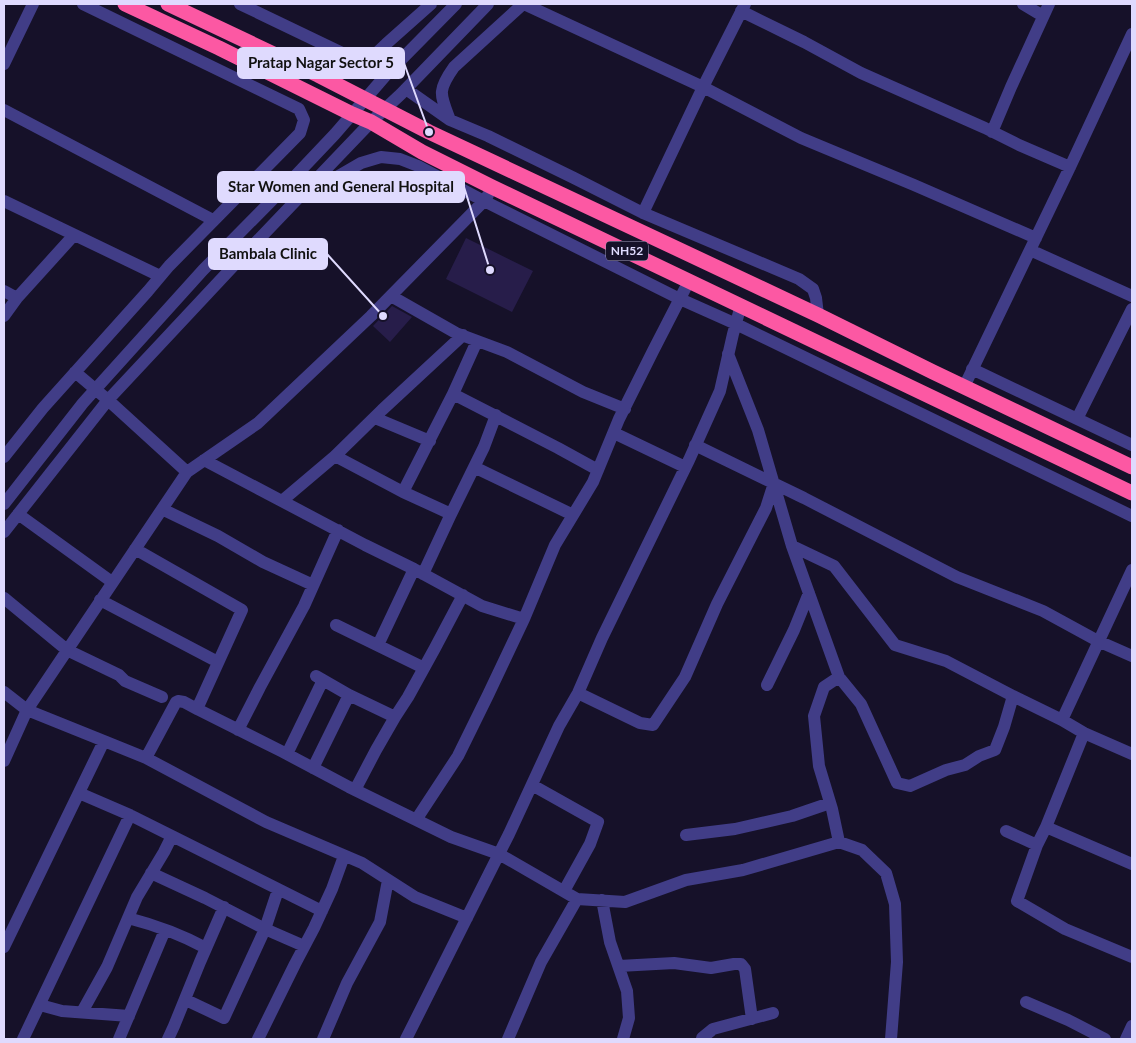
<svg xmlns="http://www.w3.org/2000/svg" width="1136" height="1043" viewBox="0 0 1136 1043" font-family="Lato,sans-serif">
  <rect width="100%" height="100%" fill="#161129"/>
  <path fill="#271d4a" d="M 466,238 L 533,271 L 512,312 L 446,279 Z
    M 392,306 L 412,317 L 390,342 L 373,326 Z"/>
  <g fill="none" stroke-linecap="round" stroke-linejoin="round">
    <path stroke="#413d87" stroke-width="12" d="M 240,4 L 365,64 L 386,44 L 431,4
      M 524,4 L 703,87 L 643,213
      M 745,4 L 703,87 L 801,138 L 914,185 L 1036,238
      M 1023,4 L 1043,16
      M 741,11 L 804,42 L 861,73 L 985,128 L 1019,145 L 1070,167
      M 4,64 L 33,4
      M 406,89 L 450,120 L 488,136 L 574,178 L 643,213 L 799,279 L 813,289 L 816,298 L 818,315
      M 4,110 L 213,220
      M 450,120 C 440,94 437,91 454,67 L 523,4
      M 992,132 L 1011,87 L 1049,4
      M 304,193 L 330,181 L 361,163 L 381,157 L 400,159 L 418,166 L 484,201 L 680,299 L 736,324 L 1132,516
      M 4,201 L 160,276
      M 1030,250 L 1132,296
      M 4,291 L 17,298
      M 391,296 L 456,333 L 507,352 L 583,392 L 625,409
      M 4,316 L 17,298 L 74,235
      M 728,354 L 758,430 L 792,546 L 839,677 L 861,704 L 897,783 L 910,786 L 946,770 L 965,765 L 979,756 L 995,750 L 1004,727 L 1013,696
      M 972,369 L 1132,445
      M 75,372 L 108,400 L 187,472 L 258,423 L 371,316 L 484,201 L 488,195
      M 964,387 L 1070,167 L 1132,34
      M 453,394 L 558,448 L 598,470
      M 375,418 L 430,441
      M 1077,419 L 1132,309
      M 614,433 L 685,467
      M 695,445 L 804,498 L 957,577 L 1043,611 L 1098,641 L 1132,656
      M 335,456 L 403,492 L 451,514 L 484,447 L 496,415
      M 4,457 L 43,408 L 148,291 L 169,266 L 300,133 L 304,120 L 299,109 L 83,4
      M 204,460 L 365,545 L 414,569 L 482,606 L 524,619 L 555,545 L 593,482 L 619,419 L 653,351 L 689,281
      M 474,467 L 573,515
      M 403,492 L 453,394 L 477,341
      M 283,500 L 335,456 L 382,410 L 463,335
      M 4,504 L 83,403 L 203,270 L 281,191 L 335,134 L 386,75 L 456,4
      M 162,509 L 218,536 L 263,562 L 313,585
      M 18,514 L 112,582
      M 4,532 L 108,400 L 239,260 L 371,122 L 401,94 L 488,4
      M 792,546 L 834,566 L 895,645 L 946,661 L 1013,696 L 1062,720 L 1084,733 L 1132,754
      M 135,549 L 242,610 L 197,709
      M 423,574 L 451,514
      M 4,598 L 67,650 L 119,675 L 125,681 L 162,697
      M 100,600 L 218,662
      M 336,625 L 424,668
      M 378,645 L 414,569
      M 316,676 L 349,695
      M 839,677 L 824,687 L 814,716 L 819,766 L 832,809 L 839,842
      M 767,685 L 794,630 L 809,593
      M 4,692 L 27,710 L 104,741
      M 578,693 L 640,723 L 653,725 L 685,677 L 717,604 L 766,508 L 774,483
      M 1062,720 L 1132,570
      M 238,730 L 260,687 L 304,606 L 338,530
      M 287,754 L 323,680
      M 146,758 L 176,702 L 178,701 L 184,702 L 197,709 L 283,752 L 349,787 L 451,837 L 499,854 L 577,899 L 541,962 L 508,1039
      M 4,761 L 27,710 L 187,472
      M 313,768 L 349,695 L 395,717
      M 532,785 L 598,822 L 590,844 L 564,891
      M 355,790 L 376,750 L 395,717 L 408,697 L 435,648 L 463,595
      M 79,793 L 130,815 L 322,911
      M 416,820 L 458,756 L 488,695 L 524,619
      M 1046,827 L 1132,864
      M 1006,831 L 1037,845 L 1017,901 L 1065,929 L 1132,957
      M 686,835 L 735,829 L 792,816 L 830,803
      M 1037,845 L 1046,827 L 1084,733
      M 151,873 L 205,898 L 265,929 L 304,946
      M 577,899 L 625,902 L 686,880 L 743,870 L 839,842 L 862,850 L 886,873 L 895,904 L 897,962 L 891,1039
      M 602,900 L 610,942 L 627,991 L 629,1018 L 623,1039
      M 128,918 C 155,925 182,935 206,948
      M 4,947 L 104,741 L 146,758 L 266,822 L 362,863 L 415,897 L 467,918
      M 619,966 L 674,963 L 711,968 L 734,964 L 741,964 L 745,969 L 752,1019
      M 186,1000 L 224,1018 L 265,929 L 278,890
      M 1026,1002 L 1068,1020 L 1105,1039
      M 40,1005 L 62,1011 L 129,1016
      M 82,1012 L 107,967 L 137,897 L 164,852 L 172,836
      M 23,1039 L 130,815
      M 119,1039 L 165,930
      M 168,1039 L 174,1026 L 200,962 L 224,907
      M 258,1039 L 295,964 L 314,928 L 332,889 L 344,856
      M 323,1039 L 347,983 L 380,922 L 388,880
      M 406,1039 L 509,834 L 559,726 L 578,693 L 602,638 L 689,460 L 720,391 L 733,334 L 741,305
      M 702,1039 L 702,1038 L 713,1029 L 773,1013
      M 1126,1039 L 1132,1026"/>
    <path stroke="#fc58a3" stroke-width="15" d="M 125,4 L 219,48 L 352,114 L 371,122 L 422,152 L 492,187 L 1132,493
      M 168,4 L 318,75 L 429,132 L 818,315 L 933,372 L 1132,467"/>
  </g>
  <g text-anchor="middle" stroke-width="4" stroke-linejoin="round" paint-order="stroke">
    <rect fill="#161129" stroke="#a39ebe" stroke-width="1" x="606" y="241.5" width="42" height="19" rx="4"/>
    <g font-size="12" font-weight="bold" fill="#dfdafe">
      <text x="627" y="255">NH52</text>
    </g>
  </g>
  <path fill="none" stroke="#dfdafe" stroke-width="2" d="M429 132L404 63M490 270L464 187M383 316L327 254"/>
  <g fill="#dfdafe" stroke="#161129" stroke-width="2">
    <circle cx="429" cy="132" r="5"/>
    <circle cx="490" cy="270" r="5"/>
    <circle cx="383" cy="316" r="5"/>
  </g>
  <g fill="#dfdafe" stroke="#dfdafe" stroke-width="2">
    <rect x="238" y="48" width="166" height="30" rx="5"/>
    <rect x="218" y="172" width="246" height="30" rx="5"/>
    <rect x="209" y="239" width="118" height="30" rx="5"/>
  </g>
  <g font-size="15" text-anchor="middle" font-weight="bold" fill="#111">
    <text x="321" y="68">Pratap Nagar Sector 5</text>
    <text x="341" y="192">Star Women and General Hospital</text>
    <text x="268" y="259">Bambala Clinic</text>
  </g>
  <rect width="1136" height="1043" fill="none" stroke="#dfdafe" stroke-width="10"/>
</svg>
